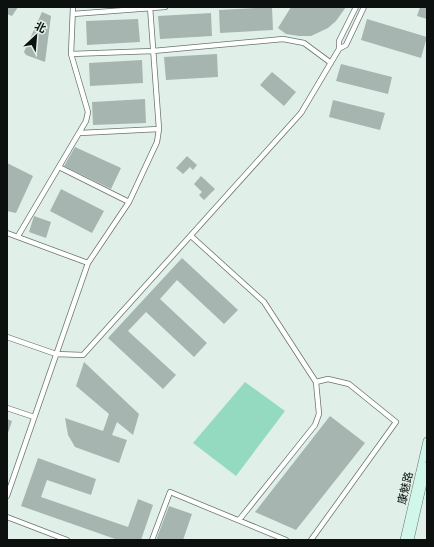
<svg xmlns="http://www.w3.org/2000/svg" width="434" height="547" viewBox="0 0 434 547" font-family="'Playfair Display','Noto Sans SC',serif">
  <rect width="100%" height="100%" fill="#e0f0e9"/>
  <path fill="#94dac1" d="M 245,382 L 285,411 L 236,476 L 193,443 Z"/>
  <path fill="#a6b5af" d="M 7,7 L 18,7 L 12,16 L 7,14 Z
    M 272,7 L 273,30 L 220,33 L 219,10 Z
    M 291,7 L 346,7 L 336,21 L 328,28 L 311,36 L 299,36 L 286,34 L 278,28 Z
    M 420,7 L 427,7 L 427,19 L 417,16 Z
    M 42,12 L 51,16 L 45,62 L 26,55 L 24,52 Z
    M 211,13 L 212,36 L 160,39 L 158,16 Z
    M 138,19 L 140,42 L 87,45 L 86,21 Z
    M 367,19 L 427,37 L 421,58 L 361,40 Z
    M 217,54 L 218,77 L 166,80 L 164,57 Z
    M 142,60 L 143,83 L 90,86 L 89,63 Z
    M 341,64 L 392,77 L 388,94 L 336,81 Z
    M 272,72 L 296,92 L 284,106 L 260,85 Z
    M 145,99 L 146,123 L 93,125 L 92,102 Z
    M 333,100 L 385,113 L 380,130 L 329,117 Z
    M 75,147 L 121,168 L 111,189 L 64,166 Z
    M 187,156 L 197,165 L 193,170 L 190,167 L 183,174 L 176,168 Z
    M 7,163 L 33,176 L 16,213 L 7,211 Z
    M 201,176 L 215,189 L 204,200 L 199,195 L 202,192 L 194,184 Z
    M 61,189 L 104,211 L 92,233 L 50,211 Z
    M 34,216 L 51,222 L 46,238 L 29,232 Z
    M 182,258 L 238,310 L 224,324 L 177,280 L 160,299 L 207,343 L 194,357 L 146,312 L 128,331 L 176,375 L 163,389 L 108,338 Z
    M 84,362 L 139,414 L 133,435 L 117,422 L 112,435 L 127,440 L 119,463 L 75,447 L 68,435 L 65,418 L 103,431 L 109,414 L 76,386 Z
    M 330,416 L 365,443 L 296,530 L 255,512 Z
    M 7,419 L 12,421 L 8,433 L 7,433 Z
    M 38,458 L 96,479 L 91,495 L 47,480 L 41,497 L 128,527 L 138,499 L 153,505 L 141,540 L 118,540 L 21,506 Z
    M 169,506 L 192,514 L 183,540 L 156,540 Z"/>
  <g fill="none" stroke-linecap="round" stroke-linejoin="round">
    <g stroke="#67756f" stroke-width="6">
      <path id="minor" d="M 73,14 L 165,7
        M 339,49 L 346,45 L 364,7
        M 71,54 L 153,51 L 283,39 L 304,43 L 331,63
        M 80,133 L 159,129
        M 59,167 L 129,202
        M 7,233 L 88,263
        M 18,236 L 86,121 L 88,112 L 71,54 L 73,7
        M 191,236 L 264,302 L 316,382 L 319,414 L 315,425 L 239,520
        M 7,337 L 56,354 L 83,355 L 301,113 L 339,49 L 339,41 L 356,7
        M 7,408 L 34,417
        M 7,496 L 88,263 L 129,202 L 157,142 L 159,129 L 150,7
        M 7,517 L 67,540
        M 152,540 L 170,492 L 286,540
        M 311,540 L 396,422 L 349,384 L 328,379 L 316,382"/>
    </g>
    <g stroke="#67756f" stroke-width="8">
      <path id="secondary" d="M 404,540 L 427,441
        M 410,540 L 427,466"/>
    </g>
    <use href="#minor" stroke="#fff" stroke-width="4.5"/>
    <use href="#secondary" stroke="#d1f6ea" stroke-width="7"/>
  </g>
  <g text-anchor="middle" stroke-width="3" stroke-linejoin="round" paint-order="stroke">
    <g font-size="11" fill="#0c110f" stroke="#e0f0e9">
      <text transform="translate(405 488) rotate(-77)" y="4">康魅路</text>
    </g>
  </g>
  <rect width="434" height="547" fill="none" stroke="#0c110f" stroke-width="16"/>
  <g transform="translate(36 36) rotate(26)" stroke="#e0f0e9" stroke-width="3" paint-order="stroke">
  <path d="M0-3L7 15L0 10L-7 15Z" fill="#0c110f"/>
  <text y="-6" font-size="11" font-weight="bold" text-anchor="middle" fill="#0c110f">北</text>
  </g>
</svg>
